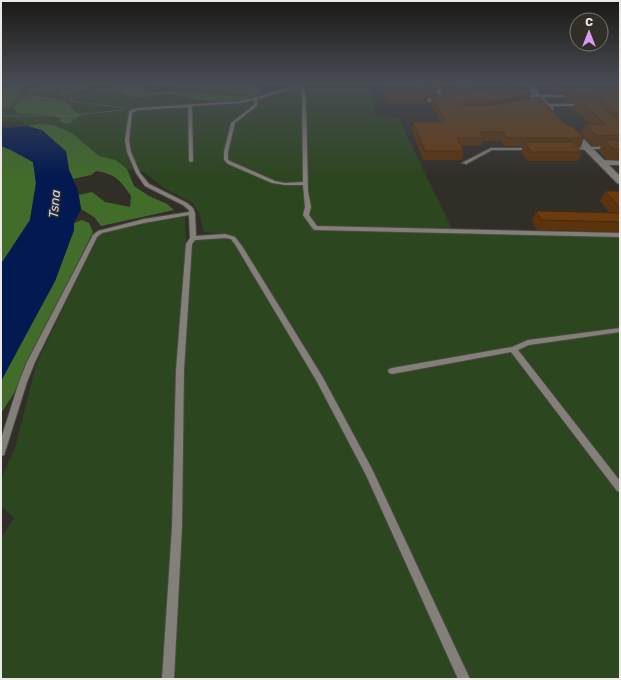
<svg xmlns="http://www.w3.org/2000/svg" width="621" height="680" viewBox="0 0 621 680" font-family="Rubik,sans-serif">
  <rect width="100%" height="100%" fill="#312e28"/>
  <path fill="#2c461f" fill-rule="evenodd" d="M 89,83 L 114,83 L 112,85 L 148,98 L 172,95 L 206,101 L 255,98 L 261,99 L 306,86 L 363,84 L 372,86 L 375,116 L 398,117 L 454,233 L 620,237 L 620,679 L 1,679 L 1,538 L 14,518 L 1,506 L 1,479 L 15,448 L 36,365 L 97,238 L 102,233 L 146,222 L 185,217 L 186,242 L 219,238 L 223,234 L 204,232 L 199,213 L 193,203 L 164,188 L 144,172 L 127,169 L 116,160 L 99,156 L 86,146 L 40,124 L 27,126 L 22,122 L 1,121 L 1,110 L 9,107 L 27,86 L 30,88 L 26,93 C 33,95 40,93 46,90 L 89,88 L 86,87 ZM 29,96 C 40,97 61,95 69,104 C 72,107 73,110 77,113 L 60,122 L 61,118 C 49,114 30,115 17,113 L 13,108 L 24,97 Z
    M 147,86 L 201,88 L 257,96 C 235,100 213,93 191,92 C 173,91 156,93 138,89 Z"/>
  <path fill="#416c2a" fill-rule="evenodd" d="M 21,83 L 36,83 L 27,86 L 9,107 L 1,110 L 1,87 Z
    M 68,83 L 89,83 L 86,86 L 90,88 L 69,95 L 59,96 L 57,93 L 57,90 C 54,90 49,89 46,90 C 39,92 34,95 26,93 L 30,88 Z
    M 114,83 L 251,83 L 251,85 L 261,87 L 260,92 L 262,96 C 245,101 224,103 207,101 C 195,100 184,96 173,95 C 148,94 134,105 112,85 ZM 147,86 L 201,88 L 256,96 C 234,98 213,93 191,92 C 174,91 156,94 139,89 Z
    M 29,96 C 40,97 57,96 67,103 C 73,107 72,111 82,115 L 68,124 L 60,122 L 61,118 C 50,114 30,115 17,113 L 13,108 L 24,97 Z
    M 40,124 L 53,125 L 72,133 L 99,156 L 116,160 L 127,169 L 134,186 L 149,196 L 167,204 L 174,210 L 101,226 L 94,217 L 81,209 L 79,195 L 92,192 L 105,202 L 130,207 L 131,196 C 120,180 116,174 96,171 L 91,175 L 73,179 L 69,170 L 66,151 L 42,130 L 27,126 Z
    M 1,146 L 11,150 L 33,162 L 36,183 L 30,220 L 1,264 Z
    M 82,220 L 89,223 L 93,232 L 13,395 L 1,413 L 1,381 L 55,281 L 74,230 L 74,223 Z"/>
  <path fill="#021951" d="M 1,126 L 6,128 L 27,126 L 42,130 L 66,152 L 69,170 L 77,188 L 81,209 L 74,223 L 74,230 L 55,281 L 1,381 L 1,264 L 30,220 L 36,183 L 33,162 L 11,150 L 1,146 Z"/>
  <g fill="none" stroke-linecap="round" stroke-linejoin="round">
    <g stroke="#4b4944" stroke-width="2">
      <path id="lane" d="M 306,83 L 312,83 L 301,86 L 304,88 L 306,99 L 308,191 L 311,207 L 309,215 L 317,226 L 620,233 L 620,237 L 315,230 L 313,229 L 303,215 L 305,207 L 303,185 L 285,185 L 272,183 L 228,164 L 224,160 L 224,152 L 231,123 L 254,105 L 254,100 L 242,103 L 192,106 L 193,161 L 191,162 L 189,161 L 188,107 L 138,110 L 132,113 L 129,140 L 131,152 L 140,173 L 149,184 L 187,203 L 193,208 L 195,213 L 196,236 L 225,234 L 235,237 L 242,246 L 322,376 L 372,469 L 470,679 L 458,679 L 366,475 L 316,380 L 236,246 L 231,239 L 225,238 L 195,240 L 192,244 L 184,370 L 182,527 L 174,679 L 162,679 L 172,527 L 176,370 L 186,244 L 190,238 L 189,215 L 144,223 L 102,233 L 97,237 L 35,362 L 27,382 L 5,452 L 4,455 L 1,456 L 1,439 L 19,382 L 27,362 L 93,235 L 98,231 L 144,219 L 189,212 L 189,210 L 183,205 L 145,186 L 136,173 L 127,152 L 125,140 L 129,111 L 137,108 L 242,101 ZM 299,87 L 300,89 L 302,99 L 303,182 L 285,183 L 275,181 L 232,162 L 228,160 L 228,152 L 235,123 L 257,106 L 258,99 Z
        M 409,83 L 413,83 L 421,99 L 441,99 L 432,83 L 436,83 L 445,100 L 429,102 L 419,101 Z
        M 520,95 L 572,95 L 574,96 L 572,97 L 519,97 Z
        M 546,104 L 582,104 L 584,105 L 582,106 L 545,106 Z
        M 620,146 L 620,148 L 570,150 L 568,149 L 570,148 Z
        M 491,148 L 530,148 L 532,149 L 530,150 L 492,150 L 466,164 L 462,163 Z
        M 620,328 L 620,332 L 529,345 L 518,350 L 620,481 L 620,492 L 617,491 L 511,352 L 392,374 L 389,373 L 388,371 L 389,369 L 392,368 L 512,347 L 528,340 Z"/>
    </g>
    <g stroke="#4b4944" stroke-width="2">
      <path id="street" d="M 523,83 L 529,83 L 553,108 L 553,110 L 549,110 Z
        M 568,129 L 574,129 L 604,160 L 620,161 L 620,165 L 609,165 L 620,176 L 620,184 L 617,183 L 568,133 Z"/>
    </g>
    <path stroke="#74716c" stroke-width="1" stroke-dasharray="1.5 1" stroke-linecap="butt" d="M 236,83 L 259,91
      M 1,89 L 18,91 L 24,95 L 126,108
      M 70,99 L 115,87
      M 127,106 L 113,90 L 128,83
      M 1,115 L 24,95
      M 1,116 L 66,116 L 124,110"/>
    <use href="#lane" fill="#838079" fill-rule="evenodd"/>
    <use href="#street" fill="#838079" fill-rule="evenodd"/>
  </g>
  <path fill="#5b330d" d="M 380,83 L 436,83 L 438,85 L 436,95 L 446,95 L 457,92 L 451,83 L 474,83 L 472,91 L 494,91 L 488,83 L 510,83 L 512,85 L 511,90 L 531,93 L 529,99 L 562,121 L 584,138 L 581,146 L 577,146 L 582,152 L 578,161 L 528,161 L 521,152 L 523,146 L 505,146 L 500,141 L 483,141 L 481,146 L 461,146 L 464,151 L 462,160 L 423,160 L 412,131 L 413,122 L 440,122 L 431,103 L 432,98 L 428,98 L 427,103 L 388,104 Z
    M 545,83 L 606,83 L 610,86 L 609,88 L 620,88 L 620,160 L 606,159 L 599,151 L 601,146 L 593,146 L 581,134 L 585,124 L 590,124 L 573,108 L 575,103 L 568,102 L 563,98 L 565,93 L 556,93 Z
    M 605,191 L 620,191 L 620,232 L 537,230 L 532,221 L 536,211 L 610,213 L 600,201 Z"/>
  <path fill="#4a290a" d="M 531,93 L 528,100 L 490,108 L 492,101 Z"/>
  <path fill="#6a3b0f" stroke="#4a290a" d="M 386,83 L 416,83 L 420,89 L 429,91 L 390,91 Z
    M 423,83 L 436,83 L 438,85 L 424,85 Z
    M 497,83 L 510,83 L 512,85 L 499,86 Z
    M 556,83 L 606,83 L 610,86 L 559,86 Z
    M 620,88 L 620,116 L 594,94 L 572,93 L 567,89 Z
    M 528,90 L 531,93 L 492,101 L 463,101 L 459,104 L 463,105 L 492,105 L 540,97 L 562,121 L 569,126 L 572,126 L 584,138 L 508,138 L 503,132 L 480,132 L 484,138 L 457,138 L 464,151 L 425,151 L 413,122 L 445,122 L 432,96 L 446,95 L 447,92 L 464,92 L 463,91 Z
    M 577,98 L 590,98 L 620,122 L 620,135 L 597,136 L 585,124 L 605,124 Z
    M 604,140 L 620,140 L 620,149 L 612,148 Z
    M 524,142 L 573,142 L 582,152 L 531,152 Z
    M 605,191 L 620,191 L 620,208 Z
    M 536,211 L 620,213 L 620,222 L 541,220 Z"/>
  <linearGradient id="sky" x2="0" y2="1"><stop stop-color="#1b1916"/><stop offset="0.47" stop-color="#484c53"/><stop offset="1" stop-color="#484c53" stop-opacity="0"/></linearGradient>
  <rect width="621" height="178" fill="url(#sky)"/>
  <g text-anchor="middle" stroke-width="3" stroke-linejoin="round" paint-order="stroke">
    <g font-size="13" font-style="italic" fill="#c2d6fb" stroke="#312e28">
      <text transform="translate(54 204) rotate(-85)" y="5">Tsna</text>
    </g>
  </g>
  <rect width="621" height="680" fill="none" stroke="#ebe9e5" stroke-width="4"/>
  <g transform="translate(589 32)"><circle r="19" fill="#312e28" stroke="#7b7974"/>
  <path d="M0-3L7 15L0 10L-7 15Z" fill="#dc99f4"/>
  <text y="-6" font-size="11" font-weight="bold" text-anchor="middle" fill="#ebe9e5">С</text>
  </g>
</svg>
